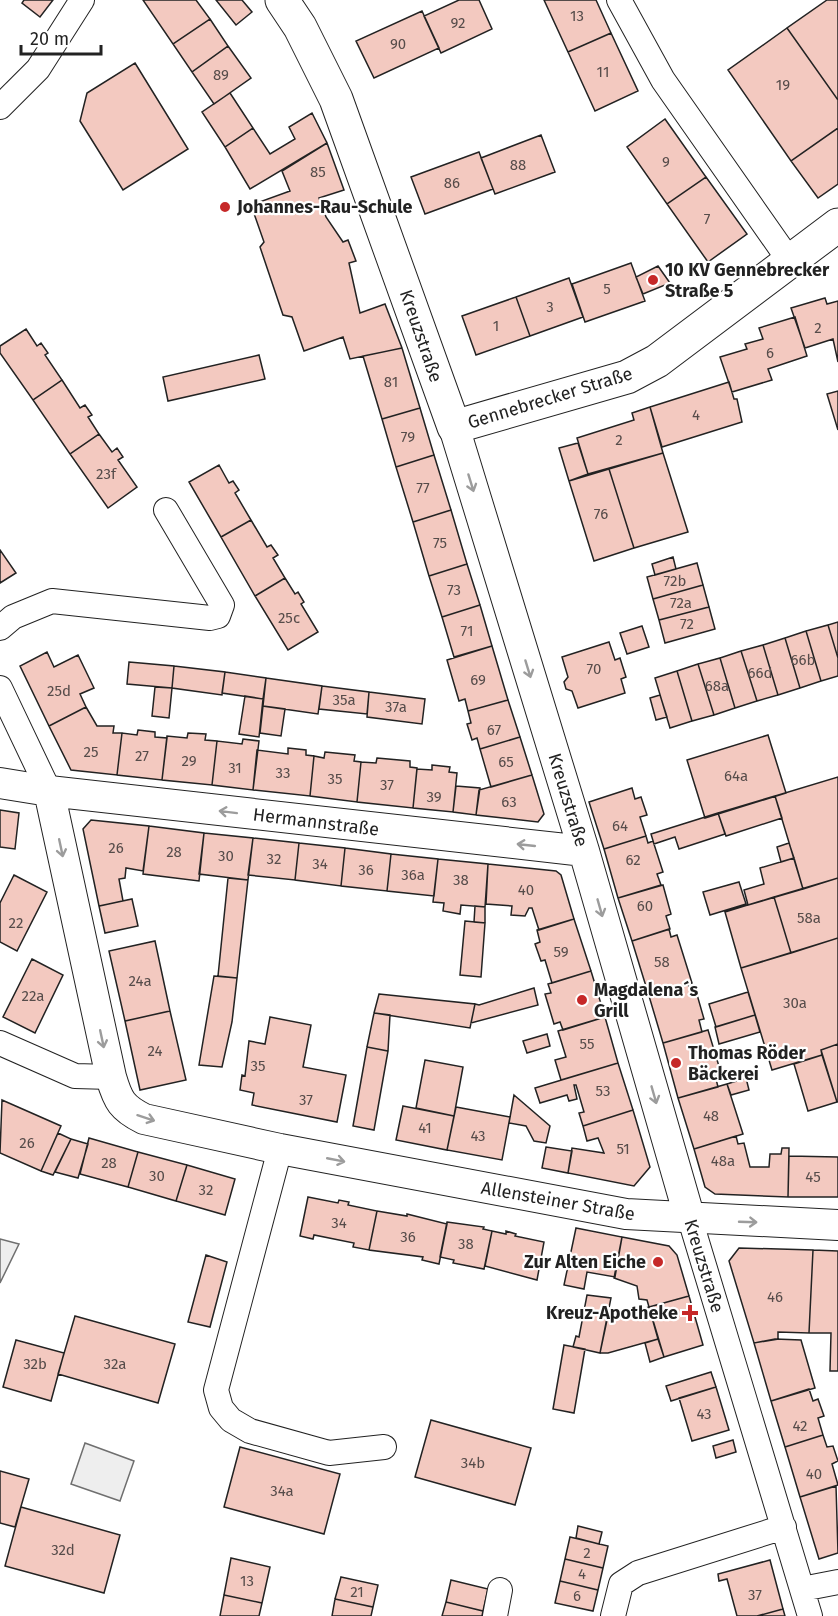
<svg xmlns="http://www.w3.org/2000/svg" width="838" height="1616" viewBox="0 0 838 1616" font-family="'Fira Sans',sans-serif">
  <rect width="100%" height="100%" fill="#fff"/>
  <path fill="#eee" stroke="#6f6f6f" stroke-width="1.5" d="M 0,1239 L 19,1244 L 0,1283 Z
    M 85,1443 L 134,1461 L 120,1501 L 71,1484 Z"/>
  <path fill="#f3c9c0" stroke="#222" stroke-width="1.5" d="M 24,0 L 53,0 L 40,17 L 22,3 Z
    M 143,0 L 196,0 L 210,19 L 173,44 Z
    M 216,0 L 242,0 L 252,12 L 236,25 Z
    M 459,0 L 479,0 L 492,29 L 441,53 L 424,16 Z
    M 544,0 L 596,0 L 611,33 L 568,52 Z
    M 827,0 L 838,0 L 838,100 L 787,28 Z
    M 422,11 L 439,48 L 374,78 L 356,41 Z
    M 210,19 L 228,46 L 192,72 L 173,44 Z
    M 787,28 L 838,100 L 838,128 L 791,161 L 728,70 Z
    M 611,33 L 638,91 L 595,111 L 568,52 Z
    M 228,46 L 251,78 L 214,104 L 192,72 Z
    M 135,63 L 188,149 L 123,190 L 80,121 L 87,93 Z
    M 230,93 L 253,128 L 225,147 L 202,112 Z
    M 312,113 L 327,143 L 250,189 L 225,147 L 253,128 L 270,154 L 295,139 L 289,127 Z
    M 665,119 L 706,177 L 667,204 L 627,147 Z
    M 838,128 L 838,184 L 818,198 L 791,161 Z
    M 541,135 L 555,172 L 495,194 L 481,158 Z
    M 327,143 L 344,190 L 319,198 L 326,217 L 343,242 L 348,240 L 356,261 L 349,263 L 360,313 L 385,304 L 402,348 L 350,359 L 343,337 L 304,351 L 292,317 L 283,315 L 260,247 L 264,242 L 251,205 L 290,191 L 282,171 Z
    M 479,152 L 493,189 L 425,214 L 411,177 Z
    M 706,177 L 747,234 L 708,262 L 667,204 Z
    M 631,263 L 645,301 L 585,322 L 572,284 Z
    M 658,266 L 670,283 L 643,294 L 636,277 Z
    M 569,278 L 583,317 L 530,336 L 516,297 Z
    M 516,297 L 530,336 L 476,355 L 462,316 Z
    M 825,298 L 827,304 L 838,301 L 838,362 L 833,339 L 805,348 L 791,308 Z
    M 795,317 L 807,356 L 768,369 L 772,380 L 732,392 L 720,357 L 747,349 L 745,344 L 763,339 L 759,328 Z
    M 26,329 L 37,346 L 41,343 L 48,353 L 45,355 L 62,380 L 33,400 L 0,353 L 0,346 Z
    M 402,348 L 420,408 L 382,419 L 363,356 Z
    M 259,355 L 265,379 L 168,401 L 163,377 Z
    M 62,380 L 80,408 L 85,405 L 92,415 L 88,417 L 99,434 L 70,454 L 33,400 Z
    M 729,382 L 734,399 L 737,399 L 742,422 L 662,447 L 650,407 Z
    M 838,391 L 838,430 L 827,394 Z
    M 650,407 L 663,453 L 588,474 L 577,438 L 634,420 L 632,413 Z
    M 420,408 L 434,455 L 396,467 L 382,419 Z
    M 99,434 L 112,452 L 117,448 L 123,457 L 118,460 L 137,487 L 108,508 L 70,454 Z
    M 578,443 L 588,474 L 569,481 L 559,448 Z
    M 663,453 L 688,532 L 634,548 L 609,469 Z
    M 434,455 L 451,510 L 413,522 L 396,467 Z
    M 219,465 L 229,483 L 233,481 L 239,490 L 235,493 L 251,520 L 221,537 L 189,482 Z
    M 609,469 L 634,548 L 594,561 L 569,481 Z
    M 451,510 L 467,564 L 429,576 L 413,522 Z
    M 251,520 L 267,547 L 271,545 L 278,555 L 273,558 L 285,578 L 255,596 L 221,537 Z
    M 0,550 L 16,573 L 0,583 Z
    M 673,557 L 676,569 L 655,575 L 652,564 Z
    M 697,563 L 703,585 L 653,599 L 647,577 Z
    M 467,564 L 480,605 L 442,617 L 429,576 Z
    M 285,578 L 295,594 L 298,592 L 304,602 L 301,604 L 318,632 L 288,650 L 255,596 Z
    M 703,585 L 709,607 L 659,620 L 653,599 Z
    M 480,605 L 492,646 L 454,657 L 442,617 Z
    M 709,607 L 715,629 L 665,643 L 659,620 Z
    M 838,622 L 838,658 L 828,625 Z
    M 828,625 L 838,658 L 838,676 L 821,681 L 806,631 Z
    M 642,626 L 649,647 L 627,654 L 620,633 Z
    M 806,631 L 821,681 L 800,688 L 785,638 Z
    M 785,638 L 800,688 L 778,695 L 763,645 Z
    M 609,642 L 615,660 L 620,658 L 626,677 L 621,679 L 625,693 L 578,708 L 572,691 L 566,689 L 564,682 L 568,677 L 562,657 Z
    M 763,645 L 778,695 L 757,701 L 741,651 Z
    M 492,646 L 508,700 L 468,711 L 465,699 L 459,701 L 447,660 Z
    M 741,651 L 757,701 L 735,708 L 720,658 Z
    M 47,652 L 54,667 L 78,655 L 94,688 L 80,694 L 86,707 L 49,726 L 20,666 Z
    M 720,658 L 735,708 L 714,715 L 698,664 Z
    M 129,662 L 174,666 L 172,688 L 127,684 Z
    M 698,664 L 714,715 L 692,721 L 677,671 Z
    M 174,666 L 225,672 L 222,695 L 172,688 Z
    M 677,671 L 692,721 L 670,728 L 655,678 Z
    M 225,672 L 266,678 L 263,699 L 222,693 Z
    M 266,678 L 322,686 L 318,714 L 263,706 Z
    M 322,686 L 369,692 L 367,714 L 319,709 Z
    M 155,687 L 172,688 L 169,718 L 152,716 Z
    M 369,692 L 425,699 L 422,724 L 367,717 Z
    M 660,695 L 667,717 L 656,720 L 650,698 Z
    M 245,696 L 263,699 L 259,737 L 239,734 Z
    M 508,700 L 520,737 L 480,749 L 477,738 L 472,740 L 467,724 L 471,723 L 468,711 Z
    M 263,706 L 285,709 L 281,736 L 260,733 Z
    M 86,707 L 97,726 L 114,726 L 113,733 L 122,733 L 117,775 L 71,770 L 49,726 Z
    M 138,730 L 155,732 L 155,737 L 167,738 L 162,780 L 117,775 L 122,733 L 137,735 Z
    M 188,733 L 206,734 L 205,740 L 217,741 L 212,785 L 162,780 L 167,736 L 187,738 Z
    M 768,735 L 786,793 L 705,818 L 687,760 Z
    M 520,737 L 532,775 L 491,787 L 480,749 Z
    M 243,739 L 259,741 L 253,790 L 212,785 L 217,741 L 242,744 Z
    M 288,748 L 306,750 L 306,755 L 314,756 L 310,796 L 253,790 L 257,750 L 288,754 Z
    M 325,752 L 355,755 L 354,761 L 361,762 L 357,802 L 310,796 L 314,756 L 324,758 Z
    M 377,758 L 410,761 L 410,767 L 417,768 L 413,808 L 357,802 L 361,762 L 376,763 Z
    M 432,765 L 450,767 L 449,772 L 457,773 L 453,812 L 413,808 L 417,769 L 432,770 Z
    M 532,775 L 544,814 L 538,822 L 476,815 L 479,790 Z
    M 838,777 L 838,878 L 803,889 L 775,796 Z
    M 456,786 L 480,788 L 476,815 L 453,812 Z
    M 632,788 L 635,799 L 641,797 L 647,815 L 640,817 L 646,836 L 604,849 L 589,802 Z
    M 775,796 L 782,818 L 726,836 L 718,813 Z
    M 0,810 L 19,813 L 15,849 L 0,847 Z
    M 718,813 L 725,834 L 679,849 L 675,837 L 654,844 L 651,834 Z
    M 91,820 L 149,826 L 143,871 L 126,868 L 125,878 L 119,879 L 123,901 L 99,906 L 83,829 Z
    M 149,826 L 204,833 L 199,881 L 143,874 Z
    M 204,833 L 253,838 L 248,880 L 199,874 Z
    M 646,836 L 648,843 L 653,841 L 663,872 L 657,874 L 661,885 L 618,898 L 604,849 Z
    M 253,838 L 299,843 L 295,880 L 248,875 Z
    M 299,843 L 345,848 L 341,886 L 295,880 Z
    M 789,843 L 794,858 L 781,862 L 777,847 Z
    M 345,848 L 391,854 L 387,891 L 341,886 Z
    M 391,854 L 438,859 L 434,896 L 387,891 Z
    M 794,858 L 803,889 L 748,905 L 744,890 L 764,884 L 760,868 Z
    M 438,859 L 488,864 L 485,907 L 461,905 L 460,914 L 443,911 L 444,903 L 433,902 Z
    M 488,864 L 556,871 L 561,875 L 574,919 L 539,930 L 532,908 L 529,908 L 525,916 L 511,915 L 512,906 L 486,904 Z
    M 14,875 L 47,892 L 17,951 L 0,942 L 0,903 Z
    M 228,878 L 248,880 L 237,978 L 218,976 Z
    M 838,878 L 838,938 L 791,953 L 774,897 Z
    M 739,882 L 746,904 L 710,915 L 703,892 Z
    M 663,885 L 671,914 L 666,916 L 670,929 L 632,941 L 618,898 Z
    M 774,897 L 791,953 L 741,968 L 725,912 Z
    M 132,899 L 138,926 L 105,933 L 99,906 Z
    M 475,906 L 485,907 L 485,923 L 474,922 Z
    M 574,919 L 591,971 L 552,983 L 545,960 L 541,961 L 535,944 L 540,942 L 537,930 Z
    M 465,921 L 485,923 L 481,977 L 460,975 Z
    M 669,929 L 671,937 L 677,935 L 692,983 L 649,996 L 632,941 Z
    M 838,938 L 838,1044 L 821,1050 L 822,1055 L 772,1070 L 741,968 Z
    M 155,941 L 170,1011 L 125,1021 L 109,951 Z
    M 32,959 L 63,975 L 35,1033 L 3,1017 Z
    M 591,971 L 605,1017 L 563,1030 L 560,1022 L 554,1024 L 545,994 L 551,993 L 548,984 Z
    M 214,976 L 237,978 L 232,1022 L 222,1067 L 199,1065 Z
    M 688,984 L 691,992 L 696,991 L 704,1019 L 699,1020 L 702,1032 L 663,1043 L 649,996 Z
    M 534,988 L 538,1005 L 471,1023 L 475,1004 L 479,1005 Z
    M 748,992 L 755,1015 L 716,1027 L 709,1004 Z
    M 379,994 L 475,1004 L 470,1028 L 374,1013 Z
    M 170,1011 L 186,1080 L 140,1090 L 125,1021 Z
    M 374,1013 L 390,1015 L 388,1051 L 367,1047 Z
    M 755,1015 L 760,1032 L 719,1044 L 715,1027 Z
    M 270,1017 L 311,1025 L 303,1067 L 346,1075 L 337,1122 L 252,1105 L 254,1093 L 240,1090 L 242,1075 L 245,1076 L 249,1041 L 265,1044 Z
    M 605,1017 L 618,1063 L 561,1080 L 555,1060 L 566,1057 L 558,1031 Z
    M 708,1030 L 721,1073 L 715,1075 L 718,1087 L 678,1098 L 663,1043 Z
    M 547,1034 L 550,1046 L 527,1053 L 523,1041 Z
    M 838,1044 L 838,1102 L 837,1102 L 821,1050 Z
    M 367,1047 L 388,1051 L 374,1130 L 353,1126 Z
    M 822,1055 L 837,1102 L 808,1111 L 794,1064 Z
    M 425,1060 L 463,1067 L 454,1116 L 416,1108 Z
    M 618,1063 L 633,1110 L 583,1126 L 579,1113 L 584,1112 L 576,1085 L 574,1085 L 577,1099 L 569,1101 L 567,1095 L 540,1103 L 535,1088 Z
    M 746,1078 L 749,1090 L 731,1095 L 727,1084 Z
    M 727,1084 L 743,1134 L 694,1149 L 678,1098 Z
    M 514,1095 L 550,1126 L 546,1143 L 534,1141 L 526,1126 L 509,1123 Z
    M 2,1100 L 61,1126 L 41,1171 L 0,1153 Z
    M 403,1106 L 454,1116 L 447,1150 L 396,1140 Z
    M 456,1107 L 510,1117 L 502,1160 L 447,1150 Z
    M 633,1110 L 650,1167 L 634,1186 L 568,1173 L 572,1148 L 604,1153 L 598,1138 L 587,1141 L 583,1126 Z
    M 58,1133 L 71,1139 L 53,1175 L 41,1171 Z
    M 736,1136 L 738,1144 L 744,1143 L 750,1167 L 769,1167 L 770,1154 L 781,1154 L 782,1148 L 789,1148 L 788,1197 L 715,1194 L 705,1187 L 694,1149 Z
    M 89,1138 L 138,1152 L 128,1187 L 80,1174 Z
    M 71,1139 L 88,1144 L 78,1178 L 55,1172 Z
    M 546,1147 L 572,1151 L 568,1173 L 542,1168 Z
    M 138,1152 L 187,1165 L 176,1201 L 128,1187 Z
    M 789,1156 L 838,1157 L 838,1197 L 788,1197 Z
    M 187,1165 L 235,1179 L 225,1215 L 176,1201 Z
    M 308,1197 L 338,1203 L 339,1200 L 349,1202 L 348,1205 L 377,1211 L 369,1250 L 353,1247 L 354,1243 L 314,1235 L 313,1239 L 300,1236 Z
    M 377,1211 L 407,1216 L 407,1214 L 447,1224 L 439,1264 L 422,1260 L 423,1257 L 369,1250 Z
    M 447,1222 L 484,1227 L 483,1229 L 492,1231 L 484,1269 L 453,1263 L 454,1260 L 440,1257 Z
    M 576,1228 L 622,1237 L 615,1277 L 587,1272 L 584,1289 L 564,1285 Z
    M 492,1231 L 506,1234 L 506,1231 L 516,1234 L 515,1236 L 544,1242 L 537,1280 L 485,1266 Z
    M 622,1237 L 669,1246 L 677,1255 L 689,1296 L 649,1307 L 647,1300 L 639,1299 L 637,1286 L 614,1278 Z
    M 739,1248 L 813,1250 L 809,1333 L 778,1332 L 778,1339 L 754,1343 L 729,1261 Z
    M 813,1250 L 838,1251 L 838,1371 L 830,1371 L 831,1333 L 809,1333 Z
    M 206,1255 L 227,1262 L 210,1327 L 188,1322 Z
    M 587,1295 L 611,1298 L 600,1353 L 573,1347 L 576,1336 L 579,1337 Z
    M 689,1296 L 703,1345 L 664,1357 L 649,1307 Z
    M 649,1307 L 658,1339 L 608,1353 L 600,1353 L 607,1320 Z
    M 75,1316 L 175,1344 L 158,1403 L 58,1374 Z
    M 658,1339 L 664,1357 L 650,1362 L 645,1343 Z
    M 775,1339 L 801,1340 L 815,1388 L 771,1401 L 754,1343 Z
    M 16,1340 L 64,1353 L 51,1401 L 3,1387 Z
    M 564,1345 L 585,1349 L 574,1413 L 553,1409 Z
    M 711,1372 L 716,1387 L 671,1401 L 666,1386 Z
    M 716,1387 L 729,1430 L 692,1441 L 679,1398 Z
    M 809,1389 L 813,1401 L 818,1399 L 824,1416 L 818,1418 L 823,1435 L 785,1447 L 771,1401 Z
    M 431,1420 L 531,1448 L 515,1505 L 415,1477 Z
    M 823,1435 L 827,1447 L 833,1446 L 838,1461 L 832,1464 L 838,1485 L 800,1497 L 785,1447 Z
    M 733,1440 L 736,1452 L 716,1458 L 713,1446 Z
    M 240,1447 L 340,1474 L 324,1534 L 224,1507 Z
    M 0,1471 L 29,1479 L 15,1527 L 0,1523 Z
    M 836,1486 L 838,1553 L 819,1559 L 800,1497 Z
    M 21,1507 L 120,1535 L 104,1593 L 5,1566 Z
    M 578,1526 L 602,1532 L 599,1544 L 576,1538 Z
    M 570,1537 L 608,1546 L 603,1568 L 565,1559 Z
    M 231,1558 L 270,1567 L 262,1603 L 224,1595 Z
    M 565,1559 L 603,1568 L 598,1590 L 560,1581 Z
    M 770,1560 L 783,1609 L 757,1616 L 737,1616 L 727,1579 L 719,1581 L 718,1574 Z
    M 341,1577 L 378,1585 L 373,1607 L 335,1599 Z
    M 451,1580 L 488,1589 L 483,1611 L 446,1602 Z
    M 560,1581 L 598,1590 L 593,1611 L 555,1603 Z
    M 224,1595 L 262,1603 L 259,1616 L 220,1616 Z
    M 335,1599 L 373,1607 L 371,1616 L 332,1616 Z
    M 446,1602 L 483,1611 L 482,1616 L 442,1616 Z
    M 783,1609 L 785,1616 L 757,1616 Z"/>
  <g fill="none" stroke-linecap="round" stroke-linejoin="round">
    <g stroke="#222" stroke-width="26">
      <path id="minor" d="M 619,0 L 663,80 L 789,260
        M 0,107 L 38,69 L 82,0
        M 0,628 L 13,617 L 52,601 L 210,618 L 218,616 L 222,605 L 166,510
        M 0,688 L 49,791
        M 0,1043 L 75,1076 L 111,1077
        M 280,1149 L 216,1390 L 221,1408 L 231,1420 L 250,1431 L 329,1453 L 384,1447
        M 690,1219 L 810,1616
        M 802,1589 L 838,1582
        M 495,1616 L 500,1590
        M 613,1616 L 621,1584 L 638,1573 L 784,1527"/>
    </g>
    <g stroke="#222" stroke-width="32">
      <path id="tertiary" d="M 454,427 L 584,851 L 690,1219
        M 0,783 L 49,791 L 584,851
        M 49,791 L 111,1077 C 118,1101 122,1108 144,1119 L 280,1149 L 626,1214 L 838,1225"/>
    </g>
    <g stroke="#222" stroke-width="35">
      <path id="secondary" d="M 282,0 L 300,27 L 336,99 L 454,427 L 627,377 L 657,361 L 838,225"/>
    </g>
    <use href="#minor" stroke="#fff" stroke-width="24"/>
    <use href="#tertiary" stroke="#fff" stroke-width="30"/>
    <use href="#secondary" stroke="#fff" stroke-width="33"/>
  </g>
  <defs><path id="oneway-shaft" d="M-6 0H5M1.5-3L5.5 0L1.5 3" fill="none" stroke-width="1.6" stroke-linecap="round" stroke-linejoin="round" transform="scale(1.5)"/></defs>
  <g stroke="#9c9c9c">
    <use href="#oneway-shaft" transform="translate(471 483) rotate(73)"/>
    <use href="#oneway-shaft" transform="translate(528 669) rotate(73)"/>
    <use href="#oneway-shaft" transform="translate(228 812) rotate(-173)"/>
    <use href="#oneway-shaft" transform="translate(526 845) rotate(-174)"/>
    <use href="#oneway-shaft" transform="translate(61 848) rotate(78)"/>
    <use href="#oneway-shaft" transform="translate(600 908) rotate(74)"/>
    <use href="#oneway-shaft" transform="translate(102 1039) rotate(78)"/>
    <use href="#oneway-shaft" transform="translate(654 1095) rotate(74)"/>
    <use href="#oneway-shaft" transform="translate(146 1118) rotate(18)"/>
    <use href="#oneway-shaft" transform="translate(336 1160) rotate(11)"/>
    <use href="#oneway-shaft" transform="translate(748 1222) rotate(2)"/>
  </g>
  <g fill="#c62828" stroke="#fff" stroke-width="2">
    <circle cx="225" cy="207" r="6"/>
    <circle cx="653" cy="280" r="6"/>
    <circle cx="582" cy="1000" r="6"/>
    <circle cx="676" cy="1063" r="6"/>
    <circle cx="658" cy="1262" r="6"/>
    <path d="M687 1304h6v6h6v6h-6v6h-6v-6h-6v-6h6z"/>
  </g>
  <g text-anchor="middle" stroke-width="4.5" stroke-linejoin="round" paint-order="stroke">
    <g font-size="15" fill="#564c4a">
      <text x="577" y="21">13</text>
      <text x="458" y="28">92</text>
      <text x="398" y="49">90</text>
      <text x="603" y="77">11</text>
      <text x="221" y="80">89</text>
      <text x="783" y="90">19</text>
      <text x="666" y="167">9</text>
      <text x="518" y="170">88</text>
      <text x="318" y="177">85</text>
      <text x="452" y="188">86</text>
      <text x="707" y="224">7</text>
      <text x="607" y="294">5</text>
      <text x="550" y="312">3</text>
      <text x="496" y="331">1</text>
      <text x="818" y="333">2</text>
      <text x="770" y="358">6</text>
      <text x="391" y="387">81</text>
      <text x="696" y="420">4</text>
      <text x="408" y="442">79</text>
      <text x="619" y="445">2</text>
      <text x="106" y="479">23f</text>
      <text x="423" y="493">77</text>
      <text x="601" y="519">76</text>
      <text x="440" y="548">75</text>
      <text x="675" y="586">72b</text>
      <text x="454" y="595">73</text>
      <text x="681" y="608">72a</text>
      <text x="289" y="623">25c</text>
      <text x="687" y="629">72</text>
      <text x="467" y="636">71</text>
      <text x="803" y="665">66b</text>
      <text x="594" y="674">70</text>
      <text x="760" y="678">66d</text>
      <text x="478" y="685">69</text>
      <text x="717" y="691">68a</text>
      <text x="59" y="696">25d</text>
      <text x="344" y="705">35a</text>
      <text x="396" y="712">37a</text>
      <text x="494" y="735">67</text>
      <text x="91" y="757">25</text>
      <text x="142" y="761">27</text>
      <text x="189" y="766">29</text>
      <text x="506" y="767">65</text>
      <text x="235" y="773">31</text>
      <text x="283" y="778">33</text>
      <text x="736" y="781">64a</text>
      <text x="335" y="784">35</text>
      <text x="387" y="790">37</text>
      <text x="434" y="802">39</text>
      <text x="509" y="807">63</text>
      <text x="620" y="831">64</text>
      <text x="116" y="853">26</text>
      <text x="174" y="857">28</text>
      <text x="226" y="861">30</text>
      <text x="274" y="864">32</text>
      <text x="633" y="865">62</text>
      <text x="320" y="869">34</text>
      <text x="366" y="875">36</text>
      <text x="413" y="880">36a</text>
      <text x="461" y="885">38</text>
      <text x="526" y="895">40</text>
      <text x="645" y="911">60</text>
      <text x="809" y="923">58a</text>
      <text x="16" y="928">22</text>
      <text x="561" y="957">59</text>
      <text x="662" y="967">58</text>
      <text x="140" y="986">24a</text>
      <text x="33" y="1001">22a</text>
      <text x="795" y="1008">30a</text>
      <text x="587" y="1049">55</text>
      <text x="155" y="1056">24</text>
      <text x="258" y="1071">35</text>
      <text x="603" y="1096">53</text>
      <text x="306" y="1105">37</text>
      <text x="711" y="1121">48</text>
      <text x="425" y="1133">41</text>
      <text x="478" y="1141">43</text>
      <text x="27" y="1148">26</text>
      <text x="623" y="1154">51</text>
      <text x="723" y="1166">48a</text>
      <text x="109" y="1168">28</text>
      <text x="157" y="1181">30</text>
      <text x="813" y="1182">45</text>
      <text x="206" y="1195">32</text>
      <text x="339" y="1228">34</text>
      <text x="408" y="1242">36</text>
      <text x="466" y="1249">38</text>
      <text x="775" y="1302">46</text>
      <text x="35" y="1369">32b</text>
      <text x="115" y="1369">32a</text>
      <text x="704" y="1419">43</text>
      <text x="800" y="1431">42</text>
      <text x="473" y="1468">34b</text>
      <text x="814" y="1479">40</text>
      <text x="282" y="1496">34a</text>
      <text x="63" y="1555">32d</text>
      <text x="587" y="1558">2</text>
      <text x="582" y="1579">4</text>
      <text x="247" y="1586">13</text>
      <text x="357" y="1597">21</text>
      <text x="755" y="1600">37</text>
      <text x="577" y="1601">6</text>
    </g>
    <g font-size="18" font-weight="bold" fill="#222" stroke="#fff" text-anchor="start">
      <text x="237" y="213">Johannes-Rau-Schule</text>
      <text x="665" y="276">10 KV Gennebrecker<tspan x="665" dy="21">Straße 5</tspan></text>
      <text x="594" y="996">Magdalena´s<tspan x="594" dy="21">Grill</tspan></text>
      <text x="688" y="1059">Thomas Röder<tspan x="688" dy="21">Bäckerei</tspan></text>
      <text x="646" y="1268" text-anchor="end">Zur Alten Eiche</text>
      <text x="678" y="1319" text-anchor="end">Kreuz-Apotheke</text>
    </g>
    <g font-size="18" fill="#222" stroke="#fff">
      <text transform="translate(421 336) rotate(71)" y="6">Kreuzstraße</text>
      <text transform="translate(550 398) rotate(-17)" y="6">Gennebrecker Straße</text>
      <text transform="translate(568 800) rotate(73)" y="6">Kreuzstraße</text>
      <text transform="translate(316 822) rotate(7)" y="6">Hermannstraße</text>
      <text transform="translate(558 1201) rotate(10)" y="6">Allensteiner Straße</text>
      <text transform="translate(704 1266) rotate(73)" y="6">Kreuzstraße</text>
    </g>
  </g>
  <path d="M21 45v9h80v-9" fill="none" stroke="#222222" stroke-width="3"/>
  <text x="30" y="45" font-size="18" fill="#222222" stroke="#ffffff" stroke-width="4.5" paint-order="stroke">20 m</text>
</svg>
